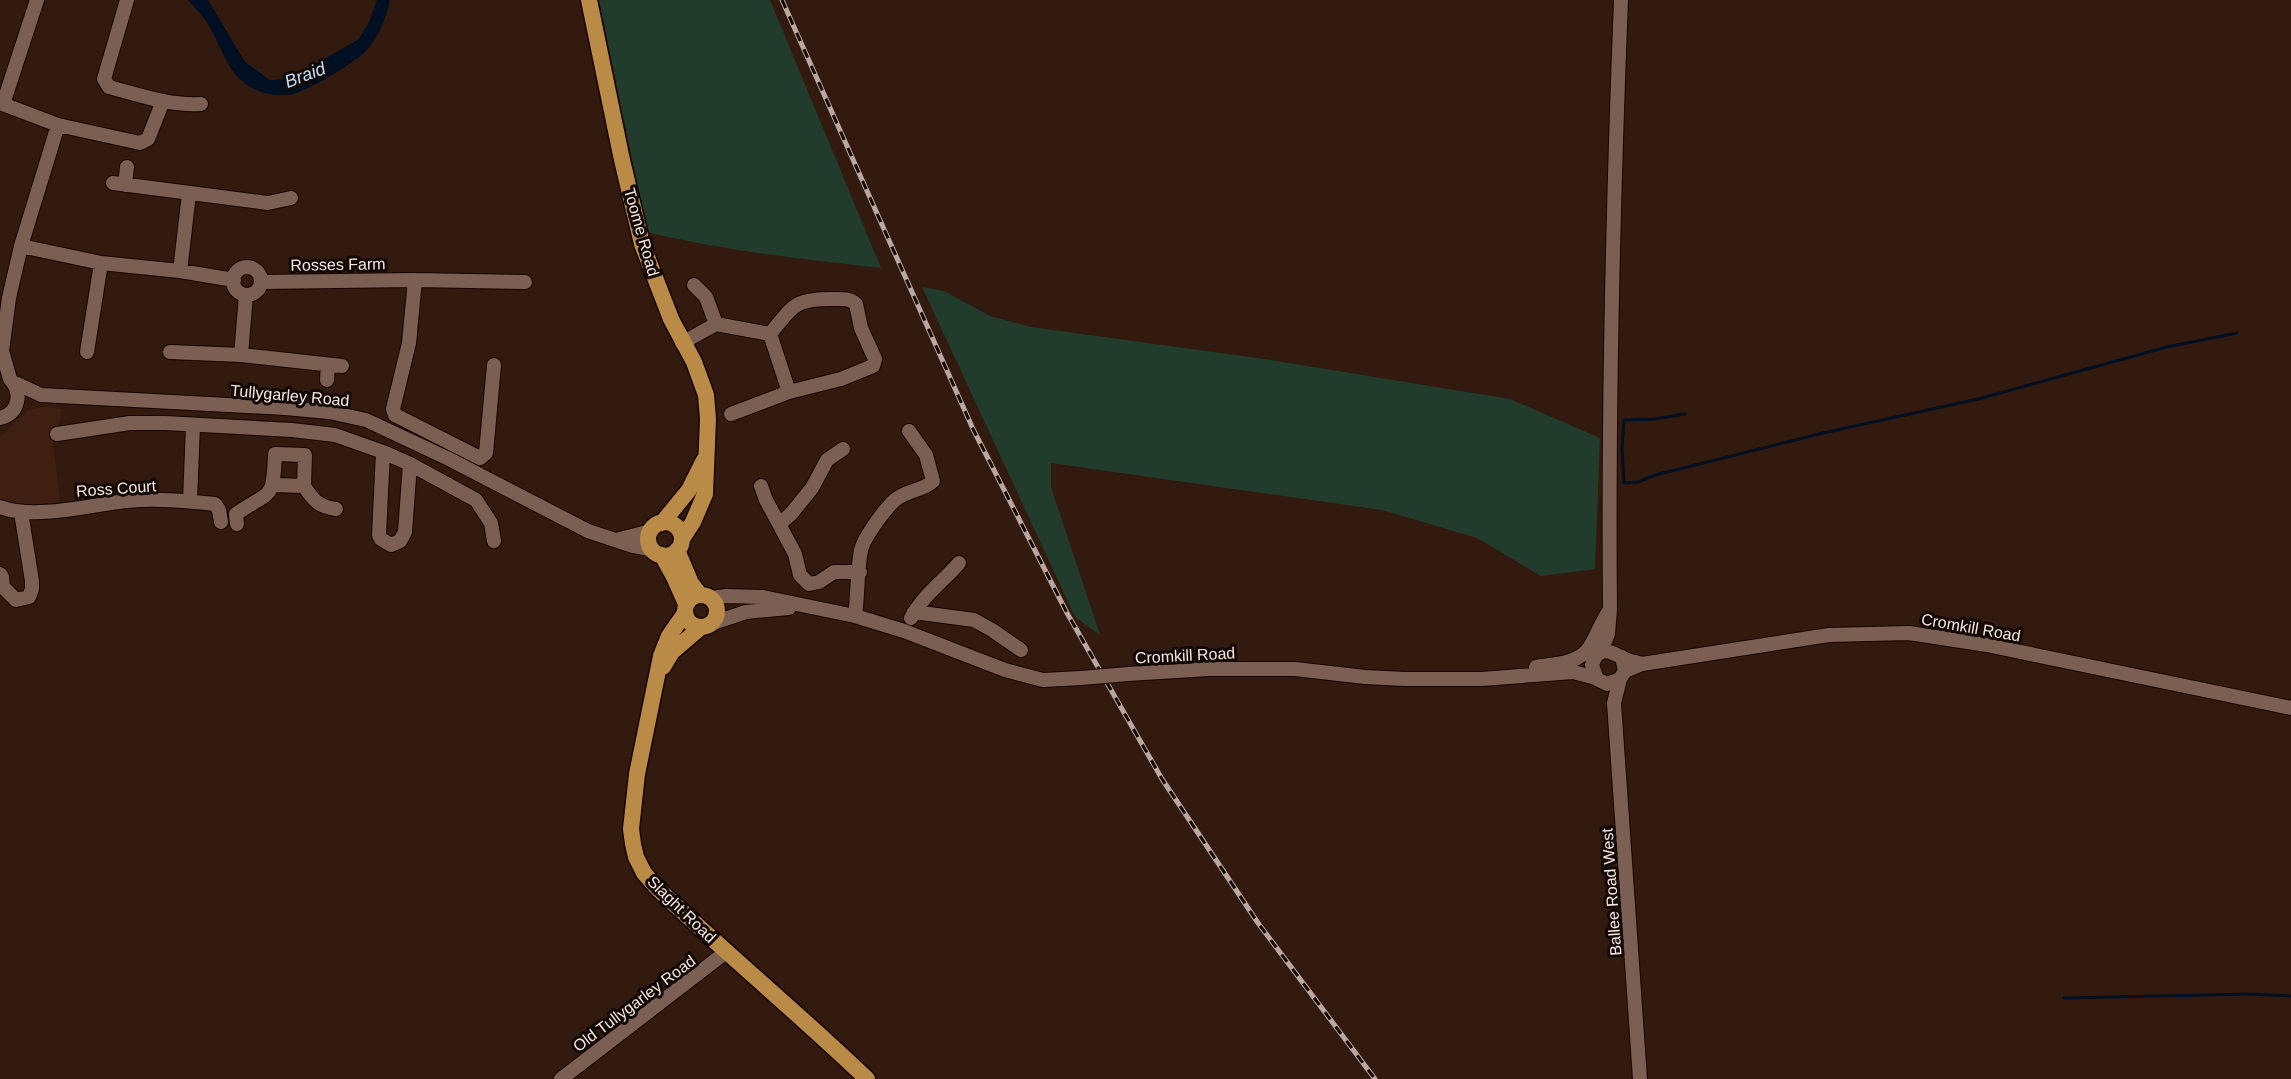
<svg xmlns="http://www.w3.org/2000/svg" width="2291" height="1079" viewBox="0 0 2291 1079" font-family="Arial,sans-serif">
  <rect width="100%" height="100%" fill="#321a0f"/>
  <path fill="#3e1f12" d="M 46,406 L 61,409 L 60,419 L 53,440 L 60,502 L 21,507 L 7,502 L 0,499 L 0,437 L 29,410 Z"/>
  <path fill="#213c2c" d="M 599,0 L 770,0 L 881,268 C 800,259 727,251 647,232 Z
    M 922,287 L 944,291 L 990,316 L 1031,327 L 1264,359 L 1510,399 L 1600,438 L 1595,569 L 1541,576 L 1477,538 L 1382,510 L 1051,463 L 1051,487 L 1100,635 L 1075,617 Z"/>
  <path fill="#000f21" d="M 188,0 L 208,0 L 245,62 L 270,80 L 285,79 L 302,72 L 359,39 L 369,22 L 377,0 L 390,0 C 386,19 378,39 364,53 C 354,63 301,95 288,95 C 271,96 254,92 241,80 C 224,65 219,40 206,21 C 201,14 194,7 188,0 Z"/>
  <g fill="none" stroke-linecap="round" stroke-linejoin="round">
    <path stroke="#000f21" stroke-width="3" d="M 1685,414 L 1655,419 L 1624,420 L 1622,448 L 1624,483 L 1638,482 L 1655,475 L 1823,433 L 1978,399 L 2167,347 L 2237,333
      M 2064,998 L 2251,994 L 2291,996"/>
    <g stroke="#190400" stroke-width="16">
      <path id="minor" d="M 127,0 L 104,79 L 109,87 C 139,95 170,106 201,104
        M 0,103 L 58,125 L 140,143 L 148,139 L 163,101
        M 3,104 L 37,0
        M 113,183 L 268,203 L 291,198
        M 125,185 L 127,167
        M 21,246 L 101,263 L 180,271 L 234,280
        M233 281a14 14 0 1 1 28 0a14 14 0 1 1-28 0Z
        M 180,271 L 189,194
        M 415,280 L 409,343 L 393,409 L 395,415 L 480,458 L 486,453 L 494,365
        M 261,282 L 415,280 L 525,282
        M 694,285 L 706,297 L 716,324
        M 770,334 L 789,392
        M 682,343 L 716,324 L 770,334 C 794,305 794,299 833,299 C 842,299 849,298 856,304 L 861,328 L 875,359 L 873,366 L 841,379 L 789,392 L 731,414
        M 87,352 L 101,263
        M 170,352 L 241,355 L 342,366
        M 241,355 L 246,295
        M 10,379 L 2,351 L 9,298 L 21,246 L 58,125
        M 327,380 L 328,365
        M 13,382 L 41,395 L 285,408 L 329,412 L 366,420 L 449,459 L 588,531 L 633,546 L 653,550
        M 0,418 C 19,413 23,393 10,379
        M 57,434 L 130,423 L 165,423 L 292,430 L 335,435 L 383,452 L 410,464 L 476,500 L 491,523 L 494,541
        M 843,449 L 827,460 L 812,488 L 791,514 L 779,524 L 795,554 L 800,575 L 809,584 L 819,582 L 834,572 L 860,572
        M 383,452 L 379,535 L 381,539 L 391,545 L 400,541 L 405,532 L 410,464
        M 304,486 C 313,500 319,507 336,509
        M 761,486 L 766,500 L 779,524
        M 190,501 L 193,425
        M 0,507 C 36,520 90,505 127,501 C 156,498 186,501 215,504 L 219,510 L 221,522
        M 237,524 L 236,514 C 272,489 273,502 275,454 L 305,455 L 304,486 L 274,485
        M 616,540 L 651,531
        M 0,574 L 2,577 L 3,587 L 16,600 L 29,597 L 32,589 L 32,581 L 21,512
        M 711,598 L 726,596 L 763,597 L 855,616 L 904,631 L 1005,670 L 1043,680 L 1081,678
        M 914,612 L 974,620 L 992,630 L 1021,650
        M 855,616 C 858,594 857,571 861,550 C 864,537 885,509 895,500 C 906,490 923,491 933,481 L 926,455 L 909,431
        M 911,618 C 923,595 942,583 959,563
        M 713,623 L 746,612 L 789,608
        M 1600,653 L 1608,634 L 1610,610 C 1608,406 1613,203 1621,0
        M 1622,657 L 1625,671 L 1620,679 L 1607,684 L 1597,679 L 1592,665 C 1598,645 1610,651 1623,658 C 1628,661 1636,662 1642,664
        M 1536,667 C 1553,664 1578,664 1589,648 C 1597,636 1601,622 1609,611
        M 1625,671 L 1642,664 L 1829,635 L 1909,633 L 1987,645 L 2291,708
        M 1128,674 L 1209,669 L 1295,669 L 1365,677 L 1405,679 L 1482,679 L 1573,672 L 1596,678
        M 1620,679 L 1614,703 L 1640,1079
        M 561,1079 L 726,952"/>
    </g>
    <g stroke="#190400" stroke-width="19">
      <path id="major" d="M 589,0 L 622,160 L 642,244 L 671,319 L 694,362 L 706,395 L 708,419 L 705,494 L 693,522 L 682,539
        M648 539a17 17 0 1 1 34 0a17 17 0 1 1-34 0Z
        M 662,523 L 689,490 L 704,460
        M 677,550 L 691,583 L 700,595
        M 662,555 L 675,579 L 686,604
        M685 611a16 16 0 1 1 32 0a16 16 0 1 1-32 0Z
        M 685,613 L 669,636 L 661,656 L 637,774 L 631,829 L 633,844 L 636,857 L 644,873 L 658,889 C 727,954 799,1014 867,1079
        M 663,667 L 672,652 L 701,627"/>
    </g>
    <use href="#minor" stroke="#7c5f53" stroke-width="14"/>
    <use href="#major" stroke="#ba8b46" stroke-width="16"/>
    <g stroke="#baa79f" stroke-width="5">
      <path id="rail" d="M 782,0 L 973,429 L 1067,613 L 1162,779 L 1258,923 L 1375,1079"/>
    </g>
    <use href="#rail" stroke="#120804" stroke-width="3" stroke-dasharray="9" stroke-linecap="butt"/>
    <g stroke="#190400" stroke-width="16" stroke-linecap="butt">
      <path id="minor-bridge" d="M 1081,678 L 1128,674"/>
    </g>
    <use href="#minor-bridge" stroke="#7c5f53" stroke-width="14"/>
  </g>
  <g text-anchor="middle" stroke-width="6" stroke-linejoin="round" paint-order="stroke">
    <g font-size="16" fill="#f7e6df" stroke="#120804">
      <text transform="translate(642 232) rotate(74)" y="6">Toome Road</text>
      <text transform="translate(338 264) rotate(-1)" y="6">Rosses Farm</text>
      <text transform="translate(290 395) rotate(5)" y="6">Tullygarley Road</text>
      <text transform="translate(116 488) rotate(-4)" y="6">Ross Court</text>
      <text transform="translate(1971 627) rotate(10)" y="6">Cromkill Road</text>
      <text transform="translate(1185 655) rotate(-3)" y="6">Cromkill Road</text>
      <text transform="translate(1611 892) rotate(-94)" y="6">Ballee Road West</text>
      <text transform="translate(682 909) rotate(44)" y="6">Slaght Road</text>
      <text transform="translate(634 1003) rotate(-37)" y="6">Old Tullygarley Road</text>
    </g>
    <g font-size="18" font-style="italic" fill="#bcdffd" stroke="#120804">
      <text transform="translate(305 75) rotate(-21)" y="6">Braid</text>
    </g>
  </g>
</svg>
